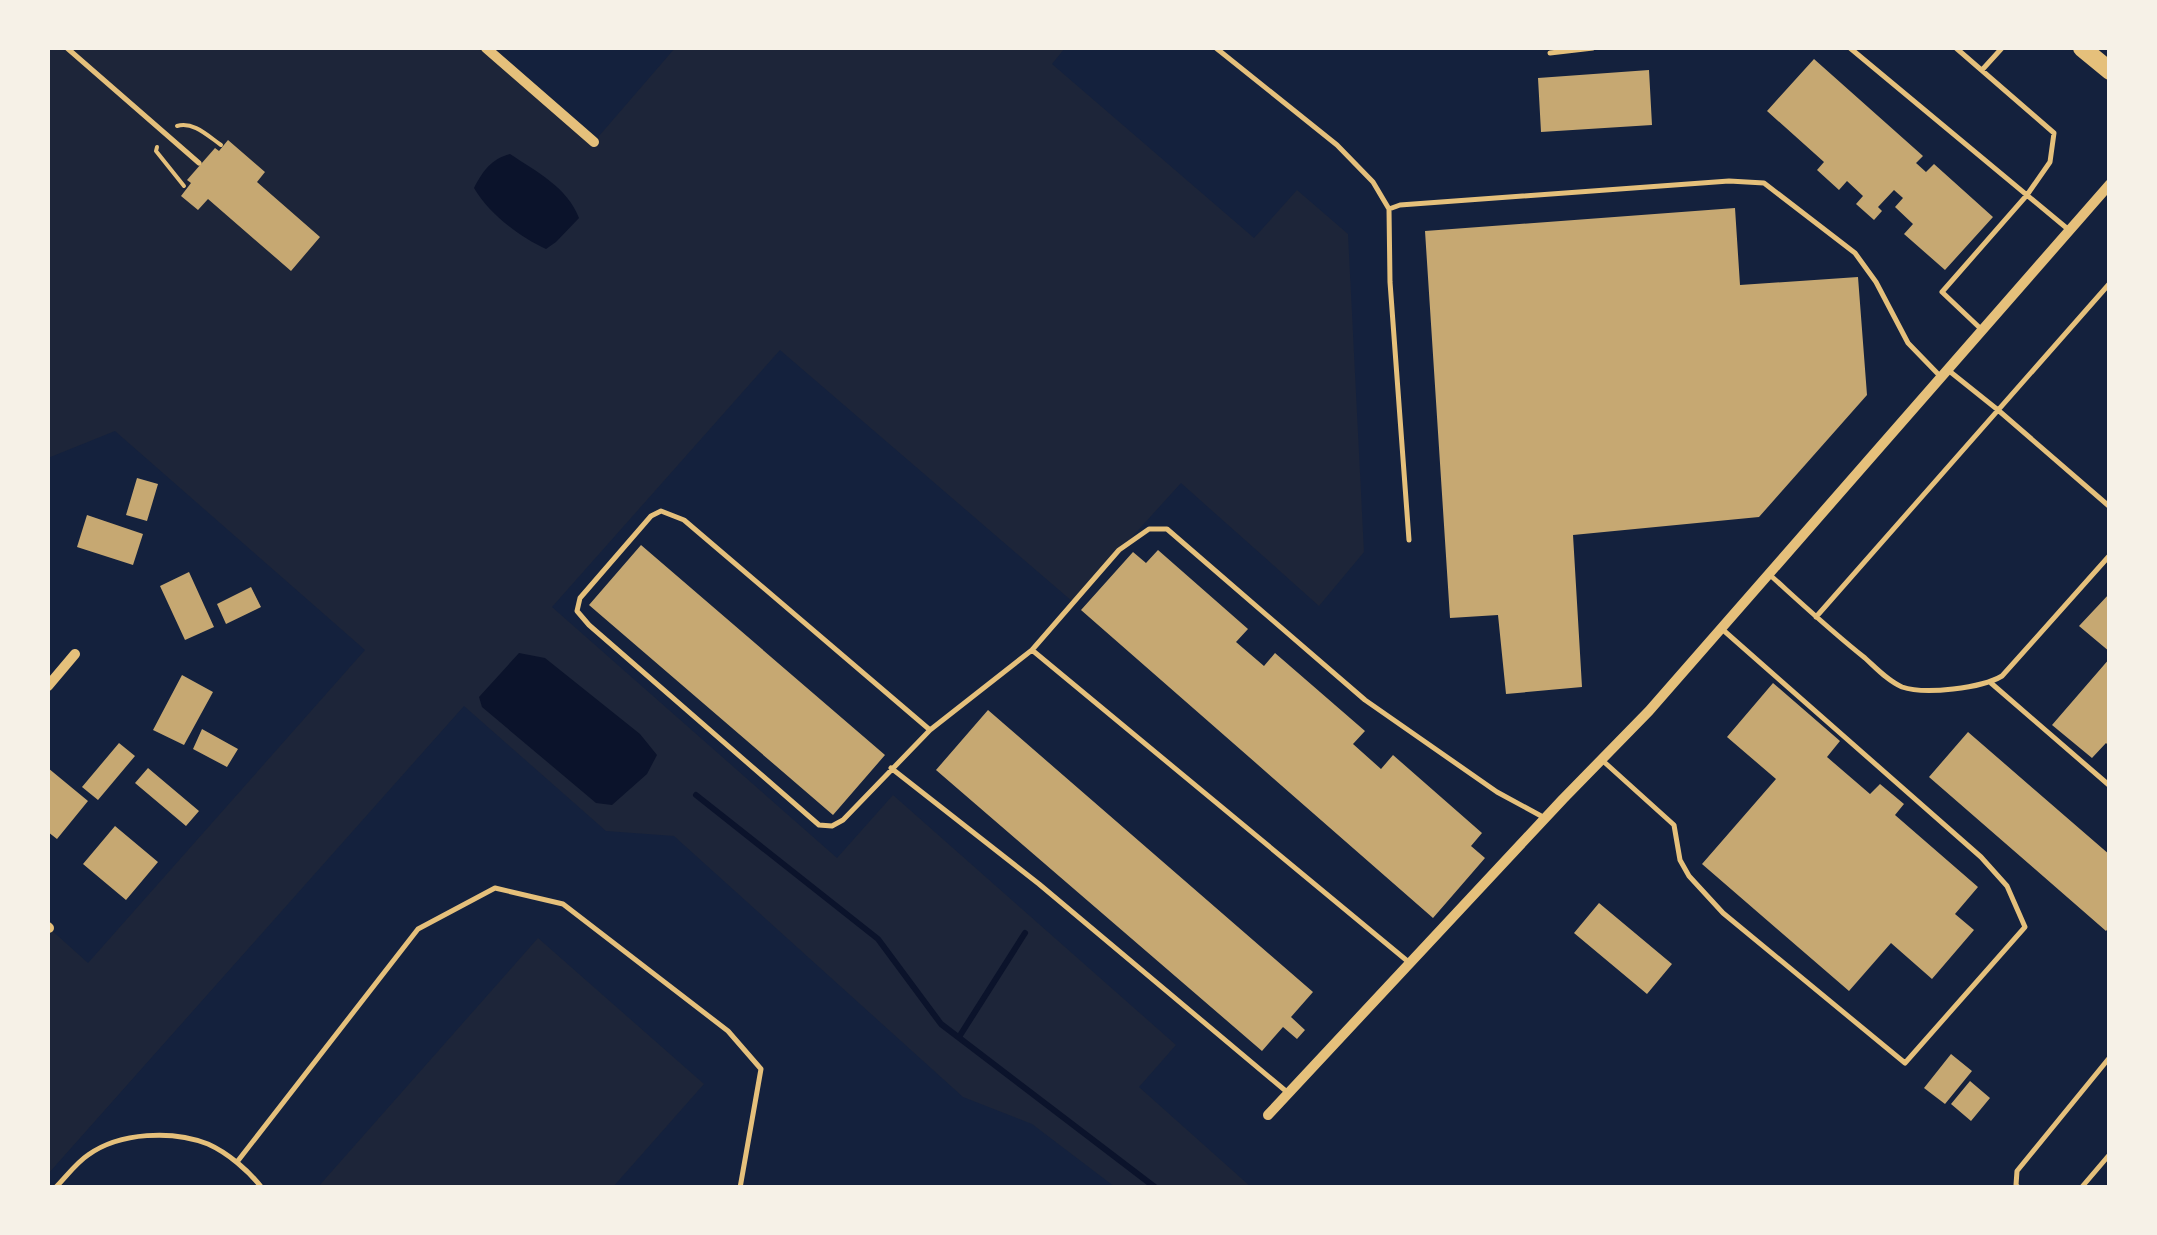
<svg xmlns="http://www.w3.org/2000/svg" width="2157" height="1235" viewBox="0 0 2157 1235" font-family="Georgia,serif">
  <rect width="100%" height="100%" fill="#14213d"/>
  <path fill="#1d2539" d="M 48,48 L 486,48 L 599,146 L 599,136 L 675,48 L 1065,48 L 1052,64 L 1254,238 L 1297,190 L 1348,234 L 1364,552 L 1319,606 L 1181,483 L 1073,602 L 780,350 L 552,607 L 837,858 L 893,795 L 1176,1045 L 1139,1087 L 1251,1187 L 1115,1187 L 1032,1124 L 963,1097 L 674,836 L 606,831 L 464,706 L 48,1174 L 48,927 L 88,963 L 365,650 L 115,431 L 48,458 Z
    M 538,938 L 704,1084 L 613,1187 L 318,1187 Z"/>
  <path fill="#0b132b" d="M 510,154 C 537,172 567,187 579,218 L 556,242 L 546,249 C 520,237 489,214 474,188 C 483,171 491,159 510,154 Z
    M 519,653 L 545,658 L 640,734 L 657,755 L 647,774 L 612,805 L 596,803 L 482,707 L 479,697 Z"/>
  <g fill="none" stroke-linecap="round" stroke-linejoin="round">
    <path stroke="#0b132b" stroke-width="6" d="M 696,795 L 878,939 L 941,1024 L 1156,1188
      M 959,1037 L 1025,933"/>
  </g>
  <path fill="#c6a872" d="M 1814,59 L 1923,156 L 1916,163 L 1926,172 L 1934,164 L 1993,217 L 1945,270 L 1904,234 L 1913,224 L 1895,207 L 1903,198 L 1894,190 L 1878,207 L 1882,211 L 1874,220 L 1856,204 L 1863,196 L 1847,181 L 1839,190 L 1817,170 L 1824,162 L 1767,111 Z
    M 1649,70 L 1652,125 L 1541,132 L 1538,78 Z
    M 228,140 L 265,172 L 257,182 L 320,237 L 291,271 L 208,199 L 198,210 L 181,196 L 191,183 L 187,180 L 215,148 L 219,151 Z
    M 1735,208 L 1740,285 L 1858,277 L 1867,395 L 1759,517 L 1573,535 L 1582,687 L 1506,694 L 1498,615 L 1450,618 L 1425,231 Z
    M 137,478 L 158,484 L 147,521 L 126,515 Z
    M 87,515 L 143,534 L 133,565 L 77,547 Z
    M 641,545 L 885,755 L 833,815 L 589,605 Z
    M 1158,550 L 1248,629 L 1236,642 L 1264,666 L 1275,653 L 1365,731 L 1353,744 L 1381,769 L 1393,755 L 1482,833 L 1471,846 L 1485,858 L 1433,918 L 1081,610 L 1133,552 L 1146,563 Z
    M 189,572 L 214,627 L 185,640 L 160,586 Z
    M 251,587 L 261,607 L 226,624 L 217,604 Z
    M 2110,593 L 2110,652 L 2079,626 Z
    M 2110,658 L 2110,747 L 2106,743 L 2092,758 L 2052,725 Z
    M 182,675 L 213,692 L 184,745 L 153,730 Z
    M 1773,683 L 1840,741 L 1827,757 L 1870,794 L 1880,784 L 1904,804 L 1895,815 L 1978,887 L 1955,914 L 1974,930 L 1932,979 L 1891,943 L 1849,991 L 1702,864 L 1776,779 L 1727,737 Z
    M 988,710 L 1313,992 L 1291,1017 L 1305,1030 L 1297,1039 L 1283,1027 L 1262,1051 L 936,770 Z
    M 202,729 L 238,749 L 227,767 L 193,749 Z
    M 1968,732 L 2110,855 L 2110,926 L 2106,931 L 1929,777 Z
    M 119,743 L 135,756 L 98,800 L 82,787 Z
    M 48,768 L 88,801 L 57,839 L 48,832 Z
    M 148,768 L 199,811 L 186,826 L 135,783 Z
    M 115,826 L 158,862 L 126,900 L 83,864 Z
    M 1599,903 L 1672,964 L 1647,994 L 1574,933 Z
    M 1951,1054 L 1972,1071 L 1945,1104 L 1924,1088 Z
    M 1970,1081 L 1990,1098 L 1971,1121 L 1951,1104 Z"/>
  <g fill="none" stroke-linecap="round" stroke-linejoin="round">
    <path stroke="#e5c07b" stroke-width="4" d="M 177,126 C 193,121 208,136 221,145
      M 157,147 L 156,151 L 184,186"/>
    <path stroke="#e5c07b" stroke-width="5" d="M 67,48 L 199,163
      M 1216,48 L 1337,145 L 1373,182 L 1389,209
      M 1850,48 L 2069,230
      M 1956,48 L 2054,133 L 2050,162 L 2027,195 L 1942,292 L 1981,329
      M 1550,53 L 1593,48
      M 1982,70 L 2002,48
      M 1948,370 L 1998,410 L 2110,507
      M 1409,540 L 1390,282 L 1389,209 L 1400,205 L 1729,181 L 1764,183 L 1855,253 L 1876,282 L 1908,343 L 1939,375
      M 1770,575 C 1801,603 1832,632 1865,658 C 1876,668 1888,681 1902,687 C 1925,695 1982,688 2002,676 L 2110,555
      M 1816,617 L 2110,283
      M 1991,683 L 2110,786
      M 930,730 L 684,520 L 661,511 L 651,516 L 580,598 L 577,611 L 589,625 L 819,825 L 832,826 L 843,820 L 930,730 L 1032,650
      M 1603,761 L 1674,825 L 1680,860 L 1689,876 L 1723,913 L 1905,1063 L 2025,927 L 2007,886 L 1981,857 L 1722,629
      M 891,768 L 1039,884 L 1287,1092
      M 1411,964 L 1032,650 L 1119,550 L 1149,529 L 1167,529 L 1365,700 L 1497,792 L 1543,817
      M 237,1162 L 418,929 L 495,888 L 563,904 L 728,1031 L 761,1069 L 740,1188
      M 55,1188 C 66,1177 76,1163 88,1155 C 120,1132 173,1130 208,1144 C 228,1153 249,1171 262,1188
      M 2019,1188 L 2016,1185 L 2017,1171 L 2110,1057
      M 2081,1188 L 2110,1154"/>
    <path stroke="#e5c07b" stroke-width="10" d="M 486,48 L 594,142
      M 48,686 L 75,654
      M 48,927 L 49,928
      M 1268,1115 L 1563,799 L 1649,711 L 2110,184"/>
    <path stroke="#e5c07b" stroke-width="18" d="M 2082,48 L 2110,71"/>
  </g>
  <rect width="2157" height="1235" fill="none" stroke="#f6f1e7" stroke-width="100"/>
</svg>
